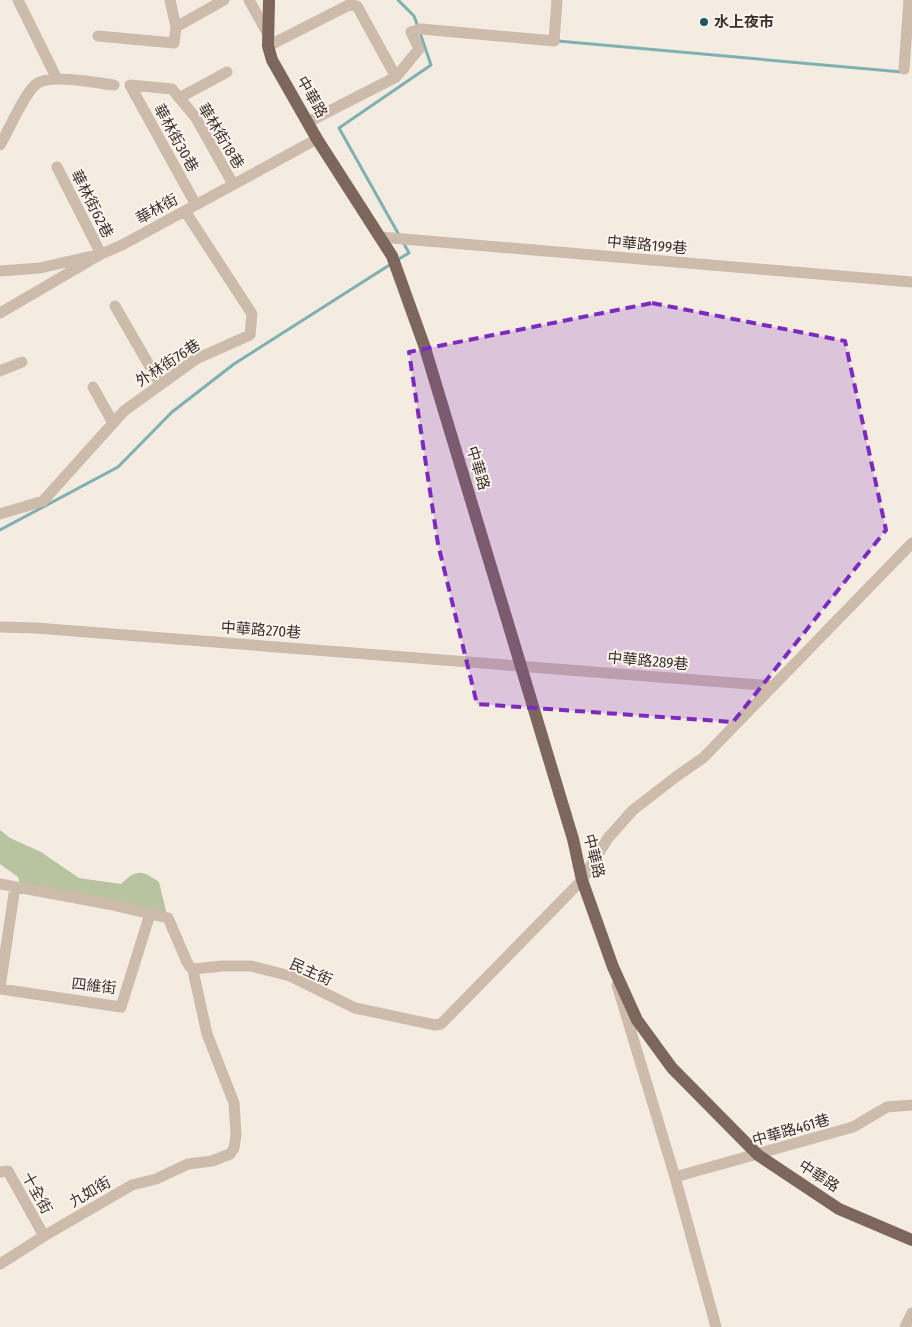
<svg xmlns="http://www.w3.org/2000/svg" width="912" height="1327" viewBox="0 0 912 1327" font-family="'Fira Sans Condensed','Noto Sans TC',sans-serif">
  <rect width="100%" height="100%" fill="#f4ebe1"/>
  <path fill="#b8c4a0" d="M 0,830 L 10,838 L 41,852 L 79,878 L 121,884 C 137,869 141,870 159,882 L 167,915 L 20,885 L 18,877 L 0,864 Z"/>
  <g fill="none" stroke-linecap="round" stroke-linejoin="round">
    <path stroke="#7fb0b2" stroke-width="3" d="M 398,0 L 414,16 L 418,27
      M 558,41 L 902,72
      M 399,235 L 339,128 L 431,65 L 420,33
      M 397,260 L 409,253 L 403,242
      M 0,530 L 118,467 L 172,412 L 234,364 L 391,264"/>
    <path stroke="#cdbbac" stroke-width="11" d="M 18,0 L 57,79
      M 249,0 L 268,34
      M 176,27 L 224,0
      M 98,36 L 174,43 L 176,27 L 170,0
      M 268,46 L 349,5 L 357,6 L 396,77 L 308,122
      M 904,69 L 909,0
      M 396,77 L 419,49 L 411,32 L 421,29 L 554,41 L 557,0
      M 179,98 L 227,72
      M 0,145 C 8,132 26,89 38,83 C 53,74 96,83 114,85
      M 196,205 L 130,85 L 172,89 L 196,118 L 233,184
      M 380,237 L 912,282
      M 0,271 L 40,268 L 101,254 L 122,245 L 317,139
      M 115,306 L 160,384
      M 0,313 L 101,254 L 57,167
      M 0,371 L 22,362
      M 93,387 L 113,423
      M 0,514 L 43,501 L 124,411 L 196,359 L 250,335 L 252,314 L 185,211
      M 0,627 L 36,628 L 773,686
      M 0,884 L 108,904 L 168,918 L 187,962 L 190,967 L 194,969 L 222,966 L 251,966 L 290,976 L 355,1008 L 435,1025 L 441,1024 L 582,880 L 608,838 L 633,810 L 677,776 L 703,758 L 912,543
      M 617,985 L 675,1177 L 716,1327
      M 0,987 L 15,887
      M 0,989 L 121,1007 L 150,914
      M 0,1172 L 8,1171 L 44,1236
      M 675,1177 L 853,1127 L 887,1107 L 912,1105
      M 0,1264 L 44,1236 L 132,1185 L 156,1179 L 188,1164 L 212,1161 L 230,1154 L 234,1148 L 236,1135 L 234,1103 L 207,1034 L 194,975 L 194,969
      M 905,1327 L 912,1313"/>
    <path stroke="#7d675c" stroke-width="12" d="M 269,0 L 268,46 L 272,60 L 317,139 L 392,256 L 425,348 L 573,839 L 582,880 L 613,967 L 637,1020 L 672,1068 L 758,1155 L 839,1209 L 912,1240"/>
  </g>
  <path fill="#7b2cbf" fill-opacity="0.2" stroke="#7b2cbf" stroke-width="4" stroke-dasharray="10 6" stroke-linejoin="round" d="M 652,303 L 845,341 L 886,530 L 733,722 L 477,704 L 438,544 L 409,352 Z"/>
  <circle fill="#1f5a5e" stroke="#fbf5ee" stroke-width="2" cx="704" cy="22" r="5"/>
  <g text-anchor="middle" stroke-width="4" stroke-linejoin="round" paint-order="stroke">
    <g font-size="15" font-weight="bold" fill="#3b302b" stroke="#fbf5ee" text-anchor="start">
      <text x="714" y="27">水上夜市</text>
    </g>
    <g font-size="15" fill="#3b302b" stroke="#fbf5ee">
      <text transform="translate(312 97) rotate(60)" y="5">中華路</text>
      <text transform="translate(221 136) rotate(59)" y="5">華林街18巷</text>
      <text transform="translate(176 138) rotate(61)" y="5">華林街30巷</text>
      <text transform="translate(92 204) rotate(63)" y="5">華林街62巷</text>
      <text transform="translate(157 209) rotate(-29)" y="5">華林街</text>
      <text transform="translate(647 245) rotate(5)" y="5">中華路199巷</text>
      <text transform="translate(168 363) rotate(-33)" y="5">外林街76巷</text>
      <text transform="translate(478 468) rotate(73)" y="5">中華路</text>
      <text transform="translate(261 630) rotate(4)" y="5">中華路270巷</text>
      <text transform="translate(648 661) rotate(5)" y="5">中華路289巷</text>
      <text transform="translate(594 856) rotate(76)" y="5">中華路</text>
      <text transform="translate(311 972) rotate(24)" y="5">民主街</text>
      <text transform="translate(94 986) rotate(6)" y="5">四維街</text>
      <text transform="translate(791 1130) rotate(-16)" y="5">中華路461巷</text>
      <text transform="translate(819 1176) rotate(33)" y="5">中華路</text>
      <text transform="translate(90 1192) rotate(-30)" y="5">九如街</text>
      <text transform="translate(37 1193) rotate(61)" y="5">十全街</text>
    </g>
  </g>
</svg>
